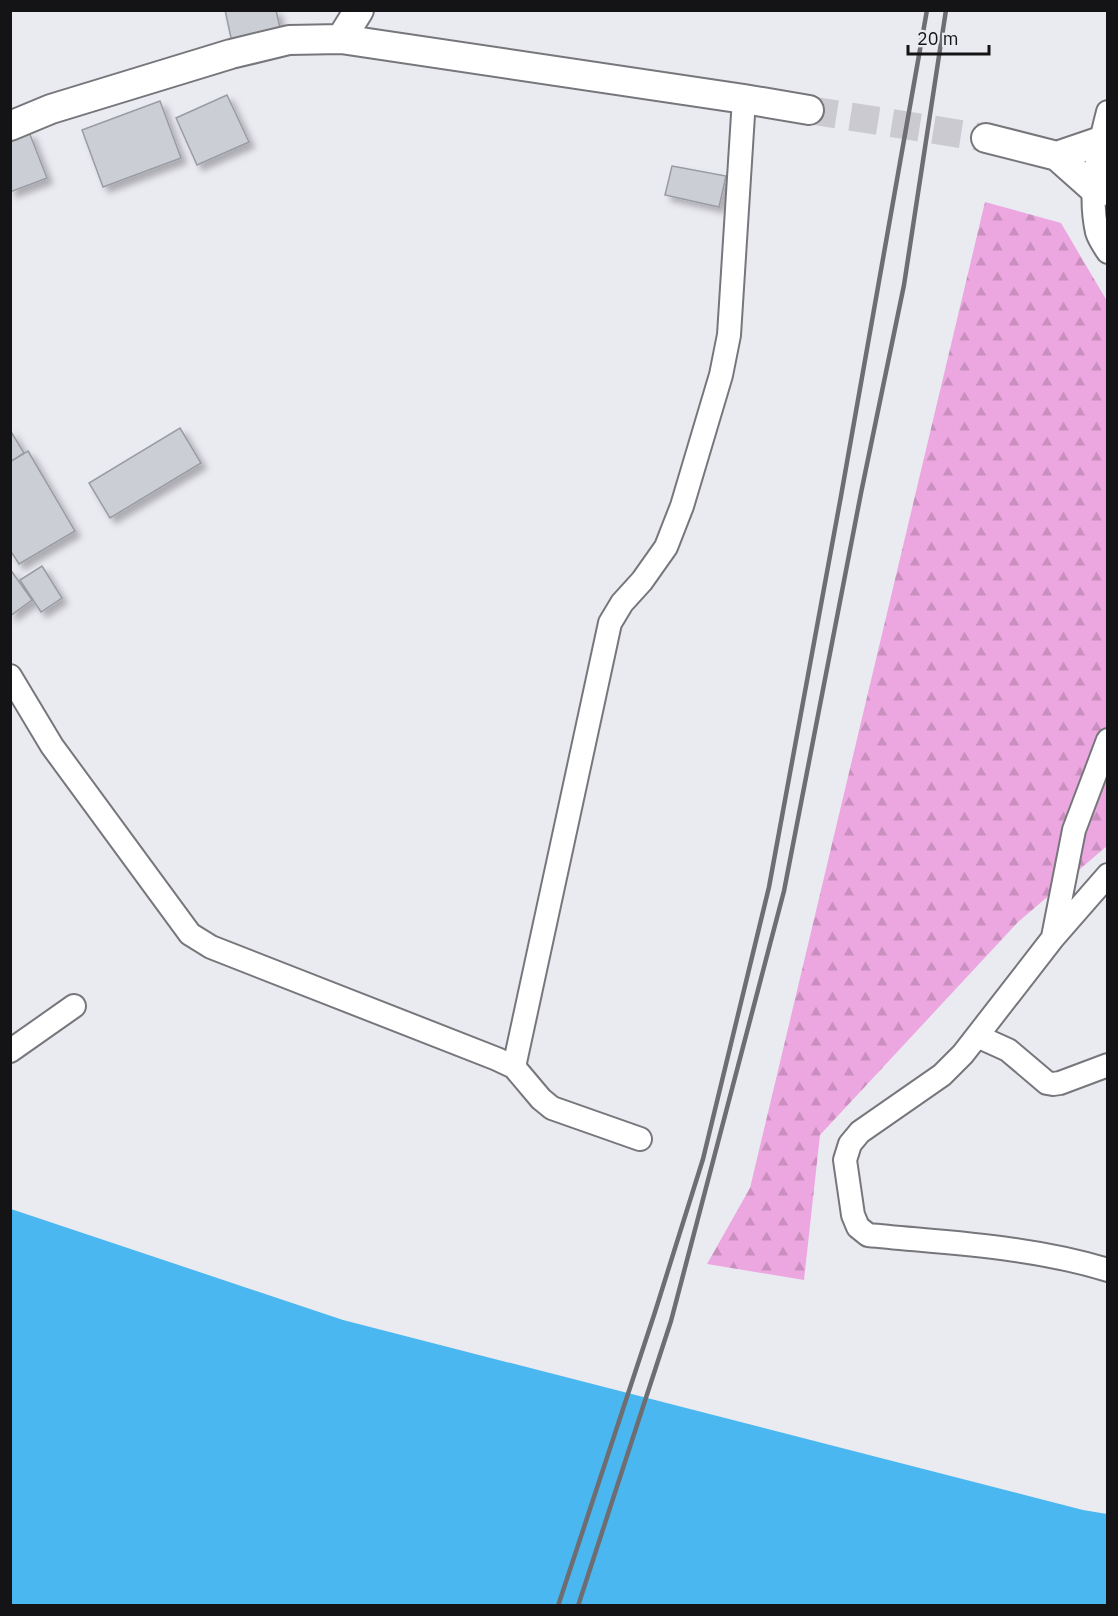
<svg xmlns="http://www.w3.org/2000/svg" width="1118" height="1616" viewBox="0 0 1118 1616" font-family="'IBM Plex Sans',sans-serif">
  <defs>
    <pattern id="forest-firs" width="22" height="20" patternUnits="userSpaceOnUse" patternTransform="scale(1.5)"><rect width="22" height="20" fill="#eca7e0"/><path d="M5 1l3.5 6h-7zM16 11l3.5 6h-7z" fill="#ca8fbf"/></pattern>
    <filter id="shadow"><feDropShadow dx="5.5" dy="5.5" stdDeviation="3" flood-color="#0004"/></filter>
  </defs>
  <rect width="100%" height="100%" fill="#eaeaf1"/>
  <path fill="url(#forest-firs)" d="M 985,202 L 1061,223 L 1107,301 L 1107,846 L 1018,922 L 820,1135 L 804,1280 L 707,1264 L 750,1188 Z"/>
  <path fill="#4ab7f1" d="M 11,1209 L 343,1320 L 1083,1510 L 1107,1514 L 1107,1605 L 11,1605 Z"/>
  <path fill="#cbcfd5" stroke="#999ca2" stroke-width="1.5" filter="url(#shadow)" d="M 225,10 L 276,10 L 282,37 L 233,47 Z
    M 227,95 L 249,142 L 197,165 L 176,118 Z
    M 160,101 L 181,158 L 103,187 L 82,130 Z
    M 29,132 L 47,178 L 10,192 L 10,140 Z
    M 672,166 L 726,176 L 719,207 L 665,195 Z
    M 180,428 L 201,463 L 110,518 L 89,483 Z
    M 10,430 L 24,453 L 10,462 Z
    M 28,451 L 75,531 L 19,564 L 10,550 L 10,462 Z
    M 42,566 L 62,598 L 41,612 L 20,580 Z
    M 10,569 L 32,600 L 10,616 Z"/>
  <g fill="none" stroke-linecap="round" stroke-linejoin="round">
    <path stroke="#cacad0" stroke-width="28" stroke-dasharray="28 14" stroke-linecap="butt" d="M 809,110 L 986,138"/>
    <g stroke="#76767c" stroke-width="26">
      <path id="minor" d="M 1108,112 C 1098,151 1088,191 1097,232 C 1099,239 1104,246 1108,252
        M 10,676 L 52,746 L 190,934 L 211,947 L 497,1059 L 514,1067 L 541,1099 L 552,1108 L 640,1139
        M 1108,875 L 1053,938 L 963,1054 L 942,1075 L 860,1132 L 850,1144 L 845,1160 L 853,1215 L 858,1227 L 868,1235 C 948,1243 1030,1246 1108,1270
        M 1053,937 L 1074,830 L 1108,740
        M 977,1036 L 1008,1050 L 1047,1083 L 1053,1084 L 1060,1083 L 1108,1065
        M 10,1051 L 74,1006
        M 514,1067 L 610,623 L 622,603 L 642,581 L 666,547 L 682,506 L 721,375 L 729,335 L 744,99"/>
    </g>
    <g stroke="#76767c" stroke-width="32">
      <path id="tertiary" d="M 341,39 L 359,10
        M 10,126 L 51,109 L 231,54 L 289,40 L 341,39 L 744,99 L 809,110
        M 986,138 L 1057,156 L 1093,188 L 1108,191
        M 1057,156 L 1101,141 L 1108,142"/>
    </g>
    <use href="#minor" stroke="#fff" stroke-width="22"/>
    <use href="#tertiary" stroke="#fff" stroke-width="28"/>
    <path stroke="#6e6e72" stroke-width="4.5" d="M 558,1606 L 655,1312 L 703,1159 L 769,887 L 841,496 L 927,10
      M 578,1606 L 671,1321 L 784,891 L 861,493 L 904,285 L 946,10"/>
  </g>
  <rect width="1118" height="1616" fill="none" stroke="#141416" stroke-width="24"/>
  <path d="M908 45v9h81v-9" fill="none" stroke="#141416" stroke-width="3"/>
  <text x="917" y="45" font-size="18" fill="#141416" stroke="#eaeaf1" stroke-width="4.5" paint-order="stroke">20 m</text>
</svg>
